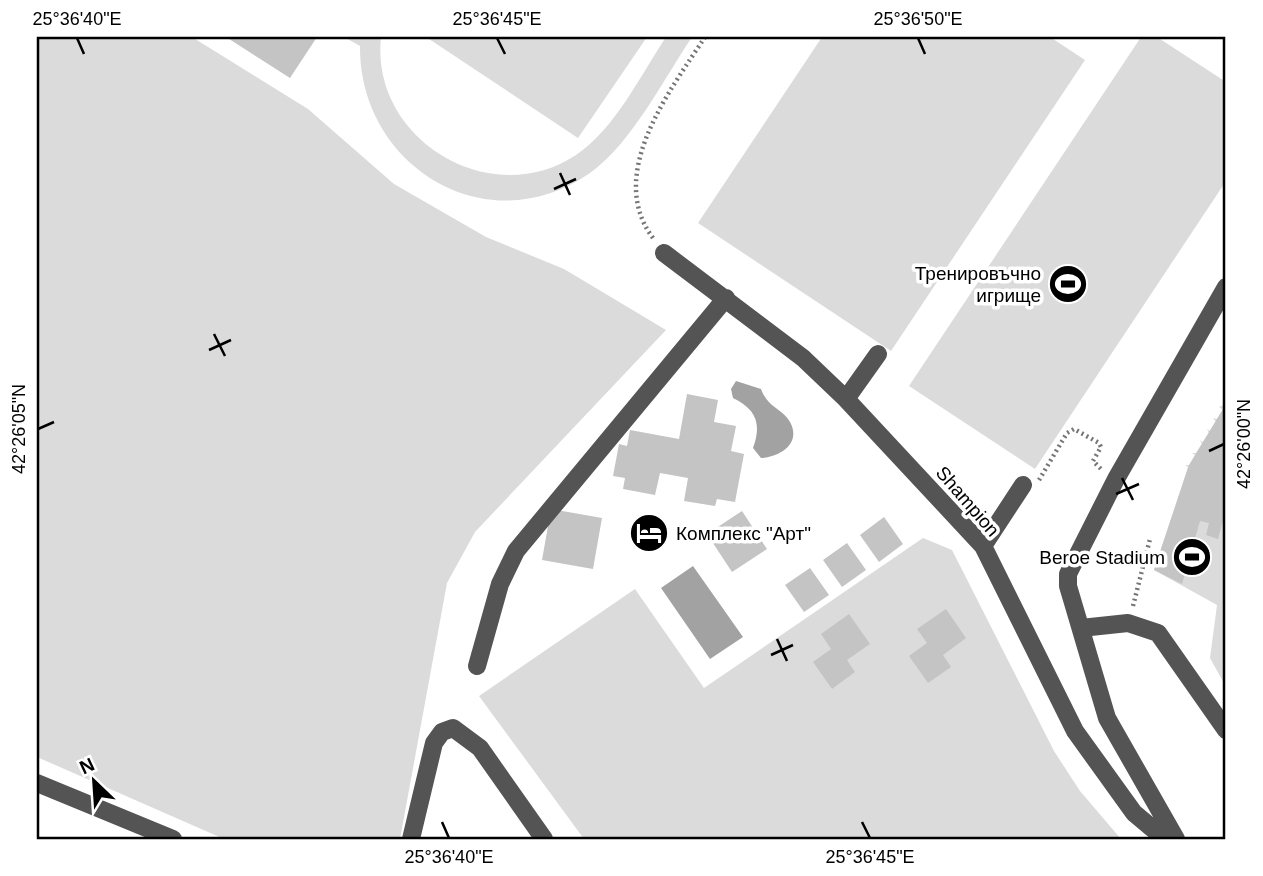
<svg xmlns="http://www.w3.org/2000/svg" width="1263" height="876" viewBox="0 0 1263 876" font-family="Arial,sans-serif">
  <rect width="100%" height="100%" fill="#fff"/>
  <path fill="#dbdbdb" d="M 37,37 L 192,37 L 308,109 L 394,184 L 486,237 L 564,269 L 666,330 L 475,532 L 447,583 L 400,839 L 224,839 L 37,757 Z
    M 344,37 L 381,37 C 370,139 490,212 576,155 C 615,129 640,76 666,37 L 692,37 C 663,80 632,143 590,173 C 487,245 359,166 360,46 Z
    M 426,37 L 647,37 L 578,138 Z
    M 822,37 L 1050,37 L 1085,60 L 891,351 L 698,223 Z
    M 1141,37 L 1157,37 L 1226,82 L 1226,181 L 1035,469 L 909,386 Z
    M 1226,404 L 1226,687 L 1210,658 L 1217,605 L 1154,570 L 1188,467 L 1185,465 L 1190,465 L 1195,455 L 1192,453 L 1196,453 L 1202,444 L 1200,440 L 1203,442 L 1209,433 L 1207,429 L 1210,431 L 1216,422 L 1213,418 L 1217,419 L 1223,410 L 1219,407 Z
    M 923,538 L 952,550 L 1054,751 L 1080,791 L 1121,839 L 584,839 L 479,696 L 635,589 L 704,688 Z"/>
  <path fill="#a2a2a2" d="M 736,381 L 761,389 C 768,408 783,409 790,422 C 802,444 779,457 761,458 L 753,448 C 762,424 756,409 733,398 L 731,389 Z
    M 693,566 L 743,637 L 710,659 L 661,588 Z"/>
  <path fill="#c4c4c4" d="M 226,37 L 317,37 L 290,78 Z
    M 687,394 L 718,400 L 714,422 L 736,426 L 731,451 L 744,454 L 735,502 L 717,499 L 715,506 L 684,501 L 688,478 L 660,473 L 655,495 L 623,489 L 625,478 L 613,476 L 619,444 L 627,446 L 630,430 L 679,439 Z
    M 1226,404 L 1226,510 L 1218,539 L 1206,535 L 1209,523 L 1200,521 L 1182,584 L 1154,570 L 1189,465 Z
    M 551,509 L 602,518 L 593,569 L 542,560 Z
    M 742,511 L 767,549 L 732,572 L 707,534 Z
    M 884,517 L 903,544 L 879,562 L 860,535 Z
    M 847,543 L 866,570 L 842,587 L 823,560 Z
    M 810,568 L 829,595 L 804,612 L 785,585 Z
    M 946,609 L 966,638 L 943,655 L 951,667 L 928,683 L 909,656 L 927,643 L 917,629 Z
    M 849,614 L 870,644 L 847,660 L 855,672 L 832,689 L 813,662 L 831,649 L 821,634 Z"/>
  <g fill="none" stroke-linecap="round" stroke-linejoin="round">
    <path stroke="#767676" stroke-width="4.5" stroke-dasharray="2 3.5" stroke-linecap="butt" d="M 653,238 C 605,174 670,91 705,37
      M 1039,480 L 1067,433 L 1074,429 L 1099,443 L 1101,447 L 1093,461 L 1101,469
      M 1133,606 L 1150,539"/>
    <path stroke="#545454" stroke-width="18" d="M 664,253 L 803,358 L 846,399 L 983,546 L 1075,731 L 1134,813 L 1165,839
      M 846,399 L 878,354
      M 983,546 L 1023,485
      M 1081,628 L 1128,623 L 1158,633 L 1226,730
      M 477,666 L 500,584 L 516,551 L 726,298
      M 37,783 L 173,839
      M 411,839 L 434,743 L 442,732 L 453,728 L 480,748 L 544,839
      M 1176,839 L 1107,718 L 1068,586 L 1068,574 L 1116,479 L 1226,287"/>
  </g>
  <path fill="none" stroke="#000" stroke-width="2.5" d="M 77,38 L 84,54M 497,38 L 505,54M 918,38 L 925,54M 560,173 L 570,195M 554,189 L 576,179M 214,334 L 225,356M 209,350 L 231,340M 38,429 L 54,422M 1209,451 L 1224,444M 1122,478 L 1133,500M 1116,494 L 1139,484M 777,639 L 787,661M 771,655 L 793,645M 442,822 L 449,838M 862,822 L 870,838"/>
  <defs>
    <g id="stadium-disc" transform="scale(2.0125)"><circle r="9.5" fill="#000" stroke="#fff"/><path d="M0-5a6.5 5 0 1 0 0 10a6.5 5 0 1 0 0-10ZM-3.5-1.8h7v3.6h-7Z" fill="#fff"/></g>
    <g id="hotel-disc" transform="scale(2.0125)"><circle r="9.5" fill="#000" stroke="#fff"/><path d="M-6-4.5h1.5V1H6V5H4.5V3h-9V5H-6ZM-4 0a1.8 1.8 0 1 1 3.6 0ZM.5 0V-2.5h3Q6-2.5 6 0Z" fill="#fff"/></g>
  </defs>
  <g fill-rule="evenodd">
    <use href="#stadium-disc" x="1068" y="284"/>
    <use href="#hotel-disc" x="649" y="533"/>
    <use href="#stadium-disc" x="1192" y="557"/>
  </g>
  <g text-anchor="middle" stroke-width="7" stroke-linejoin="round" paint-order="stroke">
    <g font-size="19" fill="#000" stroke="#fff" text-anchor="end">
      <text x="1041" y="280">Тренировъчно<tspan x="1041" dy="22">игрище</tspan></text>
      <text x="676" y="540" text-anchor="start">Комплекс "Арт"</text>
      <text x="1165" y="564">Beroe Stadium</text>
    </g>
    <g font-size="19" fill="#000" stroke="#fff">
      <text transform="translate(968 501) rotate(49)" y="7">Shampion</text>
    </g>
  </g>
  <rect width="1263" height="876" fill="none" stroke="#ffffff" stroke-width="77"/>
  <g transform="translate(94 781) rotate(335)" stroke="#ffffff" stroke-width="5" paint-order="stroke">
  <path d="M0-5L12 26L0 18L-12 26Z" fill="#000000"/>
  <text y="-10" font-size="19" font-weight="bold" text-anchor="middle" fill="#000000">N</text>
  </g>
  <rect x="38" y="38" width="1186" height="800" fill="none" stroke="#000" stroke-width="2.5"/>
  <g font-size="18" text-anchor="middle" fill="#000">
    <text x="77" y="25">25°36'40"E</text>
    <text x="497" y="25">25°36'45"E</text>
    <text x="918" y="25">25°36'50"E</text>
    <text transform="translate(19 429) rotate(-90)" y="6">42°26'05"N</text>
    <text transform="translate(1244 444) rotate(-90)" y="6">42°26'00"N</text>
    <text x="449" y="863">25°36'40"E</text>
    <text x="870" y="863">25°36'45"E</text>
  </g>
</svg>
